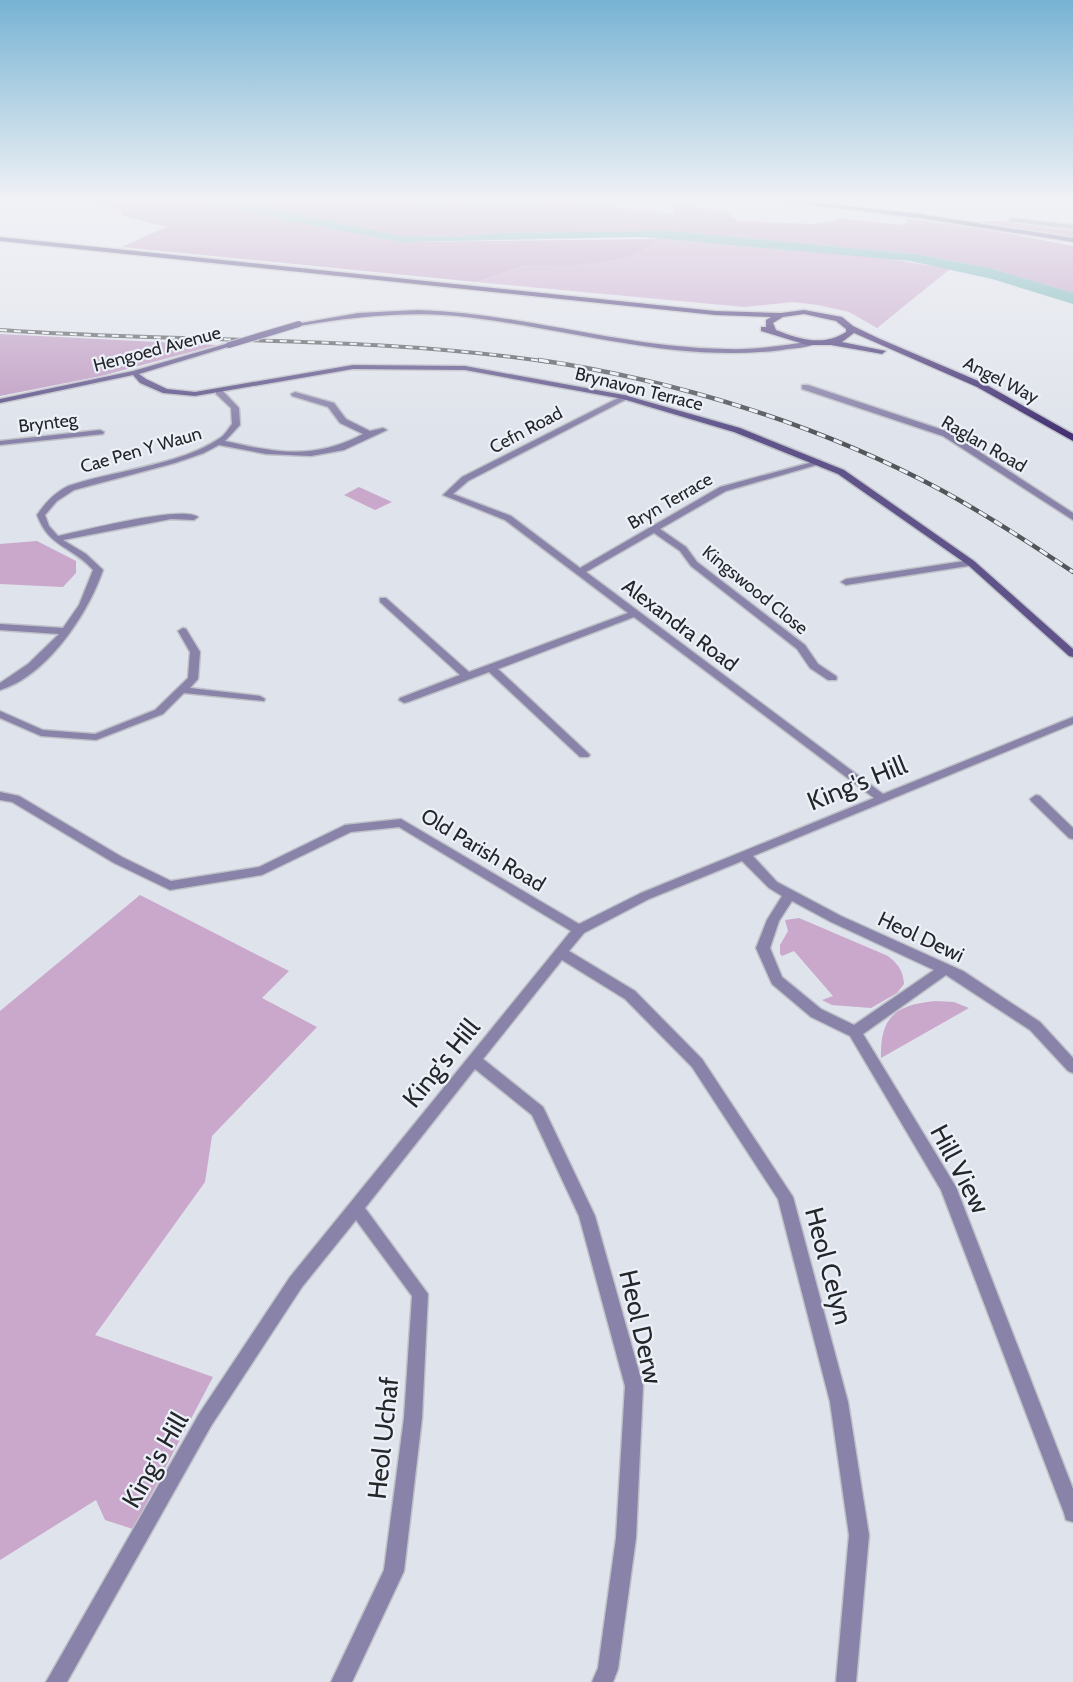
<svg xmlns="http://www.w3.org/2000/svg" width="1073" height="1682" viewBox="0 0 1073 1682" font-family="Cabin,sans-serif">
  <rect width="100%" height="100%" fill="#dfe3eb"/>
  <path fill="#c9a8cc" d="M 663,239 L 884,258 L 950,269 L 877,328 L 849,312 L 818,305 L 793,302 L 744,307 L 476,282 L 526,265 L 569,266 L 617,260 L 632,256 Z
    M 359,487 L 392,502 L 375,510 L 344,495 Z
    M 37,541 L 76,561 L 76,573 L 63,587 L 0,584 L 0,544 Z
    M 140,895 L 289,971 L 262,998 L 317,1027 L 212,1136 L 205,1182 L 95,1335 L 213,1377 L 133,1529 L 105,1520 L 96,1500 L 0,1560 L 0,1011 Z
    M 799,918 L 888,956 C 898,964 903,970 904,984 L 897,993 L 871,1008 L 832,1005 L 822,1000 L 833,996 L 794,951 L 782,956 L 780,954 L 780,945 L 788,931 L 785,920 Z
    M 935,1001 L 954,1002 L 969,1008 L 881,1058 C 880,1017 895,1005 935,1001 Z"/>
  <path fill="#bf9bc2" d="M 7,198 L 202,198 L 289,221 L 400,242 L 663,239 L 632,256 L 617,260 L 569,266 L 526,265 L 476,282 L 122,247 L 166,227 L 123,216 L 118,209 L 97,204 L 55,199 L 18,203 Z
    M 238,198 L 346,198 L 514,206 C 567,199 621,208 673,214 L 676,203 L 725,211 L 738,221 L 812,224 L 836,220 L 836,218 L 904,225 L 908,219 L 980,228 L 1073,246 L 1073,293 L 989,268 L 915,254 L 672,231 L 494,233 L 455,237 L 401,236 L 260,206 Z
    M 998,221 L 1073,231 L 1073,238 L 973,222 Z
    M 0,334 L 217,345 L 101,376 L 0,396 Z"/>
  <path fill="#6db1b4" d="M 202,198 L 238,198 L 260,206 L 401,236 L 455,237 L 494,233 L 672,231 L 915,254 L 989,268 L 1067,291 L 1073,293 L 1073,304 L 992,279 L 910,261 L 641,237 L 400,242 L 289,221 Z"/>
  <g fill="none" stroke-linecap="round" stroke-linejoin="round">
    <g stroke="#bec1c8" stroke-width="3">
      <path id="street" d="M 1065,198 L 1073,198 L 1073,201 L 1065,199 Z
        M 1011,218 L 1073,225 L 1073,229 L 1009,221 Z
        M 802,385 L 808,385 L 949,432 L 1073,513 L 1073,520 L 943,436 L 802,389 Z
        M 216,390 L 222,390 L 239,408 L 240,425 L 225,441 C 277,453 314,460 363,434 L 340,423 L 328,407 L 292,396 L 291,394 L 295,392 L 334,403 L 346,419 L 370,431 L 383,428 L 387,430 L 344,450 L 311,456 L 266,454 L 219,445 L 204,453 L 175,463 L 74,490 L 57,501 L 45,515 L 49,526 L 58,536 C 83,531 181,505 198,517 L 194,520 L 171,519 L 63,540 L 86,554 L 101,568 L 103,570 C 88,614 47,676 0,690 L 0,683 L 28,664 L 59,634 L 0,630 L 0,624 L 63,628 L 79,605 L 93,570 C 72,546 49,548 37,515 C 45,503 54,493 68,486 C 114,470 179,466 220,438 C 225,435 228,429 232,424 L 231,408 L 216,394 Z
        M 624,395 L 627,395 L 627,399 L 468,481 L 453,494 L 511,516 L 580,568 L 720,487 L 820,460 L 820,464 L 726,491 L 660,529 L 686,547 L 697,562 L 805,645 L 818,664 L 836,676 L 837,678 L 836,680 L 828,680 L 810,668 L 797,649 L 691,566 L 680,551 L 654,533 L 586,572 L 883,794 L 1073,717 L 1073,724 L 753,856 L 777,882 L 841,916 L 963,971 L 1040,1022 L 1073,1058 L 1073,1073 L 1068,1071 L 1030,1030 L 946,975 L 863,1034 L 956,1187 L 1073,1489 L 1073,1522 L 1066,1520 L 1064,1513 L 941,1190 L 850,1036 L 811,1017 L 772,984 L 756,948 L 767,920 L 782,896 L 769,888 L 742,861 L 649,899 L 584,933 L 569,951 L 635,991 L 702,1059 L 793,1197 L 848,1402 L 869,1535 L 856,1682 L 836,1682 L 849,1535 L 830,1402 L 778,1199 L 692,1067 L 625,999 L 562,960 L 483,1059 L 543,1107 L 545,1111 L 595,1216 L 643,1386 L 636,1538 L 618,1669 L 613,1682 L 592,1682 L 598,1668 L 616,1538 L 625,1386 L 579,1216 L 532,1115 L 475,1069 L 365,1208 L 428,1294 L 422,1418 L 404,1571 L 352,1682 L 331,1682 L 384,1570 L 404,1418 L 412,1296 L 356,1220 L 302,1287 L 211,1426 L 67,1682 L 46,1682 L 199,1414 L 290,1277 L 571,931 L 399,827 L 351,832 L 262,875 L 170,890 L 114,863 L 12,802 L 0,800 L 0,792 L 19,796 L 122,857 L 171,881 L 259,867 L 345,825 L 401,819 L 579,924 L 641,893 L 874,798 L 634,617 L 498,669 L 588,753 L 590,755 L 588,757 L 580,757 L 489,672 L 408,702 L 404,703 L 399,700 L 400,698 L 460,675 L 380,602 L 380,598 L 386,598 L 469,672 L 628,613 L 505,520 L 443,495 L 462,477 ZM 792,901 L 831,922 L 934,970 L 854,1025 L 821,1009 L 782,977 L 770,948 L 779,921 Z
        M 100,430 L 104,432 L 103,434 L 0,445 L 0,441 Z
        M 971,560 L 976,563 L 974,565 L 846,585 L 841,582 L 846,579 Z
        M 183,628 L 186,629 L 200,652 L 198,679 L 190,688 L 260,696 L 265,699 L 264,701 L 184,693 L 163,714 L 96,740 L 41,736 L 0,718 L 0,711 L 43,730 L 95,734 L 155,710 L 188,678 L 190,652 L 178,631 Z
        M 1036,795 L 1040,796 L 1073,828 L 1073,839 L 1069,838 L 1032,802 L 1030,799 Z"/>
    </g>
    <g stroke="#bec1c8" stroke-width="3">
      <path id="secondary" d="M 756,198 L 777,198 L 919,214 L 1073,238 L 1073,242 L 919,218 Z
        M 418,310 C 522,313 623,348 727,349 C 756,350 785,345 814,341 L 817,343 C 808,348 793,348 782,350 C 673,364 565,327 457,316 C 404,311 352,317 299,326 L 296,324 L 358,313 Z
        M 229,343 L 232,345 L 231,346 L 139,374 L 146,379 L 167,389 L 195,392 L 353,365 L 465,366 L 624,395 L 740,428 L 844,470 L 974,561 L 1073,649 L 1073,657 L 1069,656 L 968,565 L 838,474 L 734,432 L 623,399 L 465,370 L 353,369 L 195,396 L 163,393 L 140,383 L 133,375 L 0,403 L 0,399 L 133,371 Z"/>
    </g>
    <g stroke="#bec1c8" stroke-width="3">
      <path id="primary" d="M 0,237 L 715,311 L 781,313 L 804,310 L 842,317 L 853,326 L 880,339 L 983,383 L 1073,434 L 1073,441 L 977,387 L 854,333 L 842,342 L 886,351 L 882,354 L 831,345 L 807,345 L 761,331 L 761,327 L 766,327 L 766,320 L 771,317 L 715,315 L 0,241 ZM 804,314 L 836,321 L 846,329 L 846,332 C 823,347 799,339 776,330 L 773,323 L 783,317 Z"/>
    </g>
    <use href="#street" fill="#8982a9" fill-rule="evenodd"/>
    <use href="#secondary" fill="#5f538a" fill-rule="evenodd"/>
    <use href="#primary" fill="#433173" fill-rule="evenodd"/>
    <g stroke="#54565a" stroke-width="4">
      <path id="rail-far1" d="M 0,330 C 183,343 367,335 549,362"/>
    </g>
    <g stroke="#54565a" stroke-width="4.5">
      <path id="rail" d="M 539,360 C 678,381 817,424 941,490 C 987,515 1030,543 1073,572"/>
    </g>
    <use href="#rail-far1" stroke="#ecf1f9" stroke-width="2" stroke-dasharray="7" stroke-linecap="butt"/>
    <use href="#rail" stroke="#ecf1f9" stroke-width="3" stroke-dasharray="9" stroke-linecap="butt"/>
    <g stroke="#bec1c8" stroke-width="8" stroke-linecap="butt">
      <path id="secondary-bridge" d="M 229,345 L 299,324"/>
    </g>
    <use href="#secondary-bridge" stroke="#5f538a" stroke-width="6"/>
  </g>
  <linearGradient id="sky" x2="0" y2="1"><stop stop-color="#77b3d3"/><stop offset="0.46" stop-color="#f1f2f6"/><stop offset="1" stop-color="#f1f2f6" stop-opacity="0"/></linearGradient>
  <rect width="1073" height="434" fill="url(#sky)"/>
  <g text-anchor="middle" stroke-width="4.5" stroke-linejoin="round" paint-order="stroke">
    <g font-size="18" fill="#252629" stroke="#ecf1f9">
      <text transform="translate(157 349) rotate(-15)" y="6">Hengoed Avenue</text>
      <text transform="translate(1001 380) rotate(27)" y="6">Angel Way</text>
      <text transform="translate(639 389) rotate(14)" y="6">Brynavon Terrace</text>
      <text transform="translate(48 423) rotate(-7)" y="6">Brynteg</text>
      <text transform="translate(526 430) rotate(-28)" y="6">Cefn Road</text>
      <text transform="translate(984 444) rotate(30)" y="6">Raglan Road</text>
      <text transform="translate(141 450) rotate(-16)" y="6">Cae Pen Y Waun</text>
      <text transform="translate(670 501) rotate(-30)" y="6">Bryn Terrace</text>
      <text transform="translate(755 590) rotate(39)" y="6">Kingswood Close</text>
    </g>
    <g font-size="21" fill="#252629" stroke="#ecf1f9">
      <text transform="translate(680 625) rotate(37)" y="7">Alexandra Road</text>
      <text transform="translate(483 850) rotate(31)" y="7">Old Parish Road</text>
      <text transform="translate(921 937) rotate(25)" y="7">Heol Dewi</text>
    </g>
    <g font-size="26" fill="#252629" stroke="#ecf1f9">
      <text transform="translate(857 783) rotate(-22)" y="9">King's Hill</text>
      <text transform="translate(441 1063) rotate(-51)" y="9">King's Hill</text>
      <text transform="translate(960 1169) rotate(62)" y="9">Hill View</text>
      <text transform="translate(829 1266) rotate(75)" y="9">Heol Celyn</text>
      <text transform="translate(641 1327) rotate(77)" y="9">Heol Derw</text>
      <text transform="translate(383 1438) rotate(-84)" y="9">Heol Uchaf</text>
      <text transform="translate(155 1460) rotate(-60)" y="9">King's Hill</text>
    </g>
  </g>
</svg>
